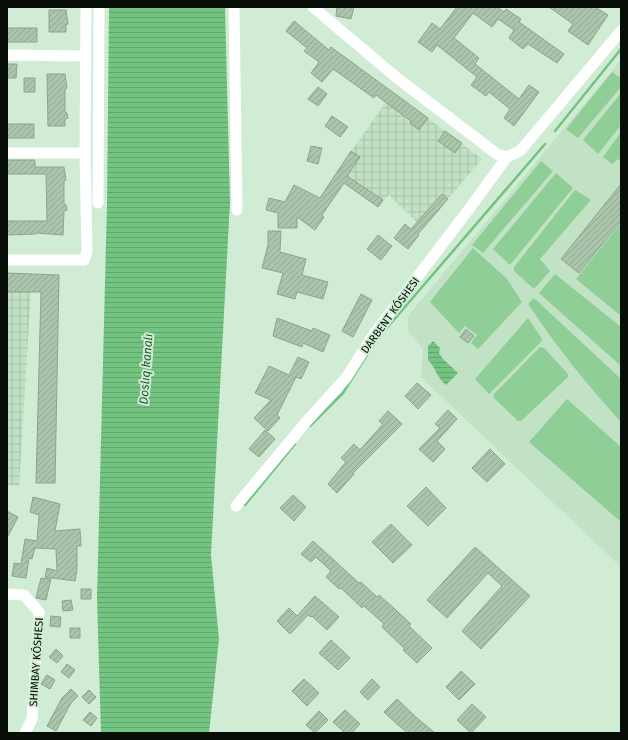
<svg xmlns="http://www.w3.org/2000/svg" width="628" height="740" viewBox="0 0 628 740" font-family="'Fira Sans',sans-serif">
  <defs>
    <pattern id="industrial-grid" width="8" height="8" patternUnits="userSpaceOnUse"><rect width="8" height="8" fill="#c1e2c4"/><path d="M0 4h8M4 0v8" fill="none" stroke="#a4c1a7"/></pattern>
    <pattern id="water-rules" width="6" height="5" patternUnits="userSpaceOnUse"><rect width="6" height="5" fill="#72c480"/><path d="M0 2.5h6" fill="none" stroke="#61a76d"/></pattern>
    <pattern id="building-hatch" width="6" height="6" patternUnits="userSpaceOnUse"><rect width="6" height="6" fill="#abc5ad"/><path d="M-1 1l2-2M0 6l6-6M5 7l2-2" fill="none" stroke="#92a893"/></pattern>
  </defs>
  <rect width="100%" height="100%" fill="#d1ecd4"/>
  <path fill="#c1e2c4" d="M 621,60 L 621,567 L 421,377 L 423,349 L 408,331 L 408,316 Z"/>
  <path fill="url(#industrial-grid)" d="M 393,92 L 482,159 L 423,228 L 389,195 L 378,207 L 334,176 Z
    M 7,273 L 32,273 L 19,486 L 7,485 Z"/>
  <path fill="#8fce97" d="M 612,72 L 621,78 L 621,87 L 578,138 L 567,130 L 567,128 Z
    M 621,93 L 621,125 L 598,154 L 583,140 Z
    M 621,132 L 621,161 L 618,159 L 612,164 L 603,157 Z
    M 541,161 L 553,171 L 483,253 L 472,245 Z
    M 556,173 L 573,188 L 510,265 L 493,249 Z
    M 575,190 L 590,199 L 590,201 L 540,259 L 550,271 L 534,289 L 514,271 L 514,267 Z
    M 621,223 L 621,316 L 576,279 Z
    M 473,248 L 507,279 L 522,302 L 478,349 L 471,343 L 477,335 L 465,326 L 459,333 L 430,302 Z
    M 555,274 L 621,327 L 621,366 L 540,294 L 539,293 Z
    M 534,298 L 621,379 L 621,422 C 587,385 556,346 528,304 Z
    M 528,318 L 542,339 L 541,342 L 489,394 L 475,379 Z
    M 540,347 L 544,348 L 568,374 L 568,377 L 521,421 L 518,421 L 494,398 L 494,394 Z
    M 567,399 L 621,447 L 621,522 L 529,442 Z"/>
  <path fill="url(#water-rules)" d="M 109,7 L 225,7 L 230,202 L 211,555 L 219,639 L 209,733 L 101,733 L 97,598 L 107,204 Z
    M 433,341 L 440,348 L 439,353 L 443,359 L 458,373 L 446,385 C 437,378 436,368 428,360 L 428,346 Z"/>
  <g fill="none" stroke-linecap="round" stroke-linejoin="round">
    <path stroke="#72c480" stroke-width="2.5" d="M 555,131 L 621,49
      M 386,329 L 545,144
      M 310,426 L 343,393 L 375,342
      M 245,505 L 295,444"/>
  </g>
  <path fill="url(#building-hatch)" stroke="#8ba48e" d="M 337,7 L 354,7 L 351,19 L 336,16 Z
    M 457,7 L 497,7 L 504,12 L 506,9 L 521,19 L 519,22 L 564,54 L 557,63 L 528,44 L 523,49 L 509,38 L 514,30 L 498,19 L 492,27 L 473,13 L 454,38 L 479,58 L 475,64 L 519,99 L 529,85 L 539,92 L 514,126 L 504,118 L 510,109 L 489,92 L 486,96 L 471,85 L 477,77 L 437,45 L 432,52 L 418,42 L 432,23 L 440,29 Z
    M 549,7 L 595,7 L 608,15 L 588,45 L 568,31 L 573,24 Z
    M 49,10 L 66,10 L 68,24 L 66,25 L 66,32 L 49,32 Z
    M 294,21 L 329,50 L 331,47 L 428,118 L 419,130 L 410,123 L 411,121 L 376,95 L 374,98 L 333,69 L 322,82 L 311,73 L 319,62 L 304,51 L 307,48 L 286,31 Z
    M 7,28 L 37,28 L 37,42 L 7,42 Z
    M 7,64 L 17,64 L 16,78 L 7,78 Z
    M 47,74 L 65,74 L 67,88 L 65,89 L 65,112 L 67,113 L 68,118 L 65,119 L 65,126 L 48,126 Z
    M 24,78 L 35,78 L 35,92 L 24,92 Z
    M 318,87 L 327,94 L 318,106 L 308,99 Z
    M 332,116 L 348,127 L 340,137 L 325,126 Z
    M 7,124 L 34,124 L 34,138 L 7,138 Z
    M 445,131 L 462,143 L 455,153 L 438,141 Z
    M 311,146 L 322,148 L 318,164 L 307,161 Z
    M 351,151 L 360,157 L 347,176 L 383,200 L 378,207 L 344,183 L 322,215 L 324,217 L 315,230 L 297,217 L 297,228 L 278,228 L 278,213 L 266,210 L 269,198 L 285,202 L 294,185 L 320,198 Z
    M 7,160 L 35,160 L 35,167 L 64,167 L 66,180 L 64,181 L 64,204 L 66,205 L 67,210 L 64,211 L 63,235 L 36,233 L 36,234 L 7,235 L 7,221 L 47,221 L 46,174 L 7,174 Z
    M 621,184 L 621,221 L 579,273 L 561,259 Z
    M 442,194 L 448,199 L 418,234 L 419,235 L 408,249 L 394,238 L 405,224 L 411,229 Z
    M 268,231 L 281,231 L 280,252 L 306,259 L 302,275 L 328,282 L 323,299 L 297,292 L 295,299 L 277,294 L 283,273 L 262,268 L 268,245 Z
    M 378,235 L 392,246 L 381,260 L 367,249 Z
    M 7,273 L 59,275 L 55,483 L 36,483 L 41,292 L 7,292 Z
    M 361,294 L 372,300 L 353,337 L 342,331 Z
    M 277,318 L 312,331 L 313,328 L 330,335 L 323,352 L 303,343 L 302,347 L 273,336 Z
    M 466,329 L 474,336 L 468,343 L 460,337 Z
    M 298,357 L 309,362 L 301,379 L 296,377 L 277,415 L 280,418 L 268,431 L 254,418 L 271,400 L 255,393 L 269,366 L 289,375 Z
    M 417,383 L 431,395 L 418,409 L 405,396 Z
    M 448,410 L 457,419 L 437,441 L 445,449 L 433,462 L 419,449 L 440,428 L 435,424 Z
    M 388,411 L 402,424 L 353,473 L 354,474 L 337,493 L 328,484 L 346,462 L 341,458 L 354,444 L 360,450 L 383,424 L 379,421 Z
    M 265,430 L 275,439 L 259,457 L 249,449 Z
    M 490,449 L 505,464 L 487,482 L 472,468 Z
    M 426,487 L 446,508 L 428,526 L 407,506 Z
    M 293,495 L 306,507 L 294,521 L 280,508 Z
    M 33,497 L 60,504 L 55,531 L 80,529 L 81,546 L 77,546 L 77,569 L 75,581 L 45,577 L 47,568 L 57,571 L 56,549 L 35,548 L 32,559 L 29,558 L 26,578 L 12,576 L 14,563 L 21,564 L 25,539 L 37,541 L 39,515 L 30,512 Z
    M 7,511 L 18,517 L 7,538 Z
    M 391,524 L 412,545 L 393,563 L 372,542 Z
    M 313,541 L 359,583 L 361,582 L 377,597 L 379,595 L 397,611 L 411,624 L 409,626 L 432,648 L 417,663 L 403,650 L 405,649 L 382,627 L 384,624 L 364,606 L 362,608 L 341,588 L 339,589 L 326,577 L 331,571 L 316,557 L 311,562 L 301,554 Z
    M 475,547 L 530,596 L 481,649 L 462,631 L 502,586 L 488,573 L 447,618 L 427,600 Z
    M 41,578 L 51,579 L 46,600 L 36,598 Z
    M 81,589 L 91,589 L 91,599 L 81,599 Z
    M 315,596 L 339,617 L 327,630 L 312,616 L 311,617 L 308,615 L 290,634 L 277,621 L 289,608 L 297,616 Z
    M 71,600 L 73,610 L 63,611 L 62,601 Z
    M 51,616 L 61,617 L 60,627 L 50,626 Z
    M 70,628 L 80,628 L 80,638 L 70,638 Z
    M 331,640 L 350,658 L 338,670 L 319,653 Z
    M 56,649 L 63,656 L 57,663 L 49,657 Z
    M 67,664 L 75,670 L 69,678 L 61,672 Z
    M 461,671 L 475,684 L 459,700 L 446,687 Z
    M 47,675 L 55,680 L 50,689 L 41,684 Z
    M 304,679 L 319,693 L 307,706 L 292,691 Z
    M 372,679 L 380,687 L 368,700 L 360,692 Z
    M 71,689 L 78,696 L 71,703 L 56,731 L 47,726 L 62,698 Z
    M 89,690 L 96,697 L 89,704 L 82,697 Z
    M 397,699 L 417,718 L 435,733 L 408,733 L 398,725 L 384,712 Z
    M 472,704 L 486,717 L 471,733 L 457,720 Z
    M 345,710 L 360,724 L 352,733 L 345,733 L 333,722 Z
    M 319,711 L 328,720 L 315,733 L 306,725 Z
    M 90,712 L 97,718 L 91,726 L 83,720 Z"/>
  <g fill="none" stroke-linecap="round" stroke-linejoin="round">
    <path stroke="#fff" stroke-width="11" d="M 234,7 L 237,210
      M 313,7 L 397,78 L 497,154 L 507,157
      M 7,55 L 85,56
      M 7,153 L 85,153
      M 98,203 L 99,7
      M 7,260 L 84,260 L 87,252 L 85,153 L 86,7
      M 236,506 L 306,422 L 346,378 L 374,334 L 469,209 L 507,157 L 520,151 L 621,31
      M 7,594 L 24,595 L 39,612 L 32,719 L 25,733"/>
  </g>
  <g text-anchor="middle" stroke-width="4" stroke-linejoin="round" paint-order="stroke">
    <g font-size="11" fill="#060e07" stroke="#d1ecd4">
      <text transform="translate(390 315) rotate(-54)" y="4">DARBENT KÓSHESI</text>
      <text transform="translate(36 662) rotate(-86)" y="4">SHIMBAY KÓSHESI</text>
    </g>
    <g font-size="12" font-style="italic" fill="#175125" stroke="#d1ecd4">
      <text transform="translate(146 369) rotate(-86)" y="4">Doslıq kanalı</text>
    </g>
  </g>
  <rect width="628" height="740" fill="none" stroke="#060e07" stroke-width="16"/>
</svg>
